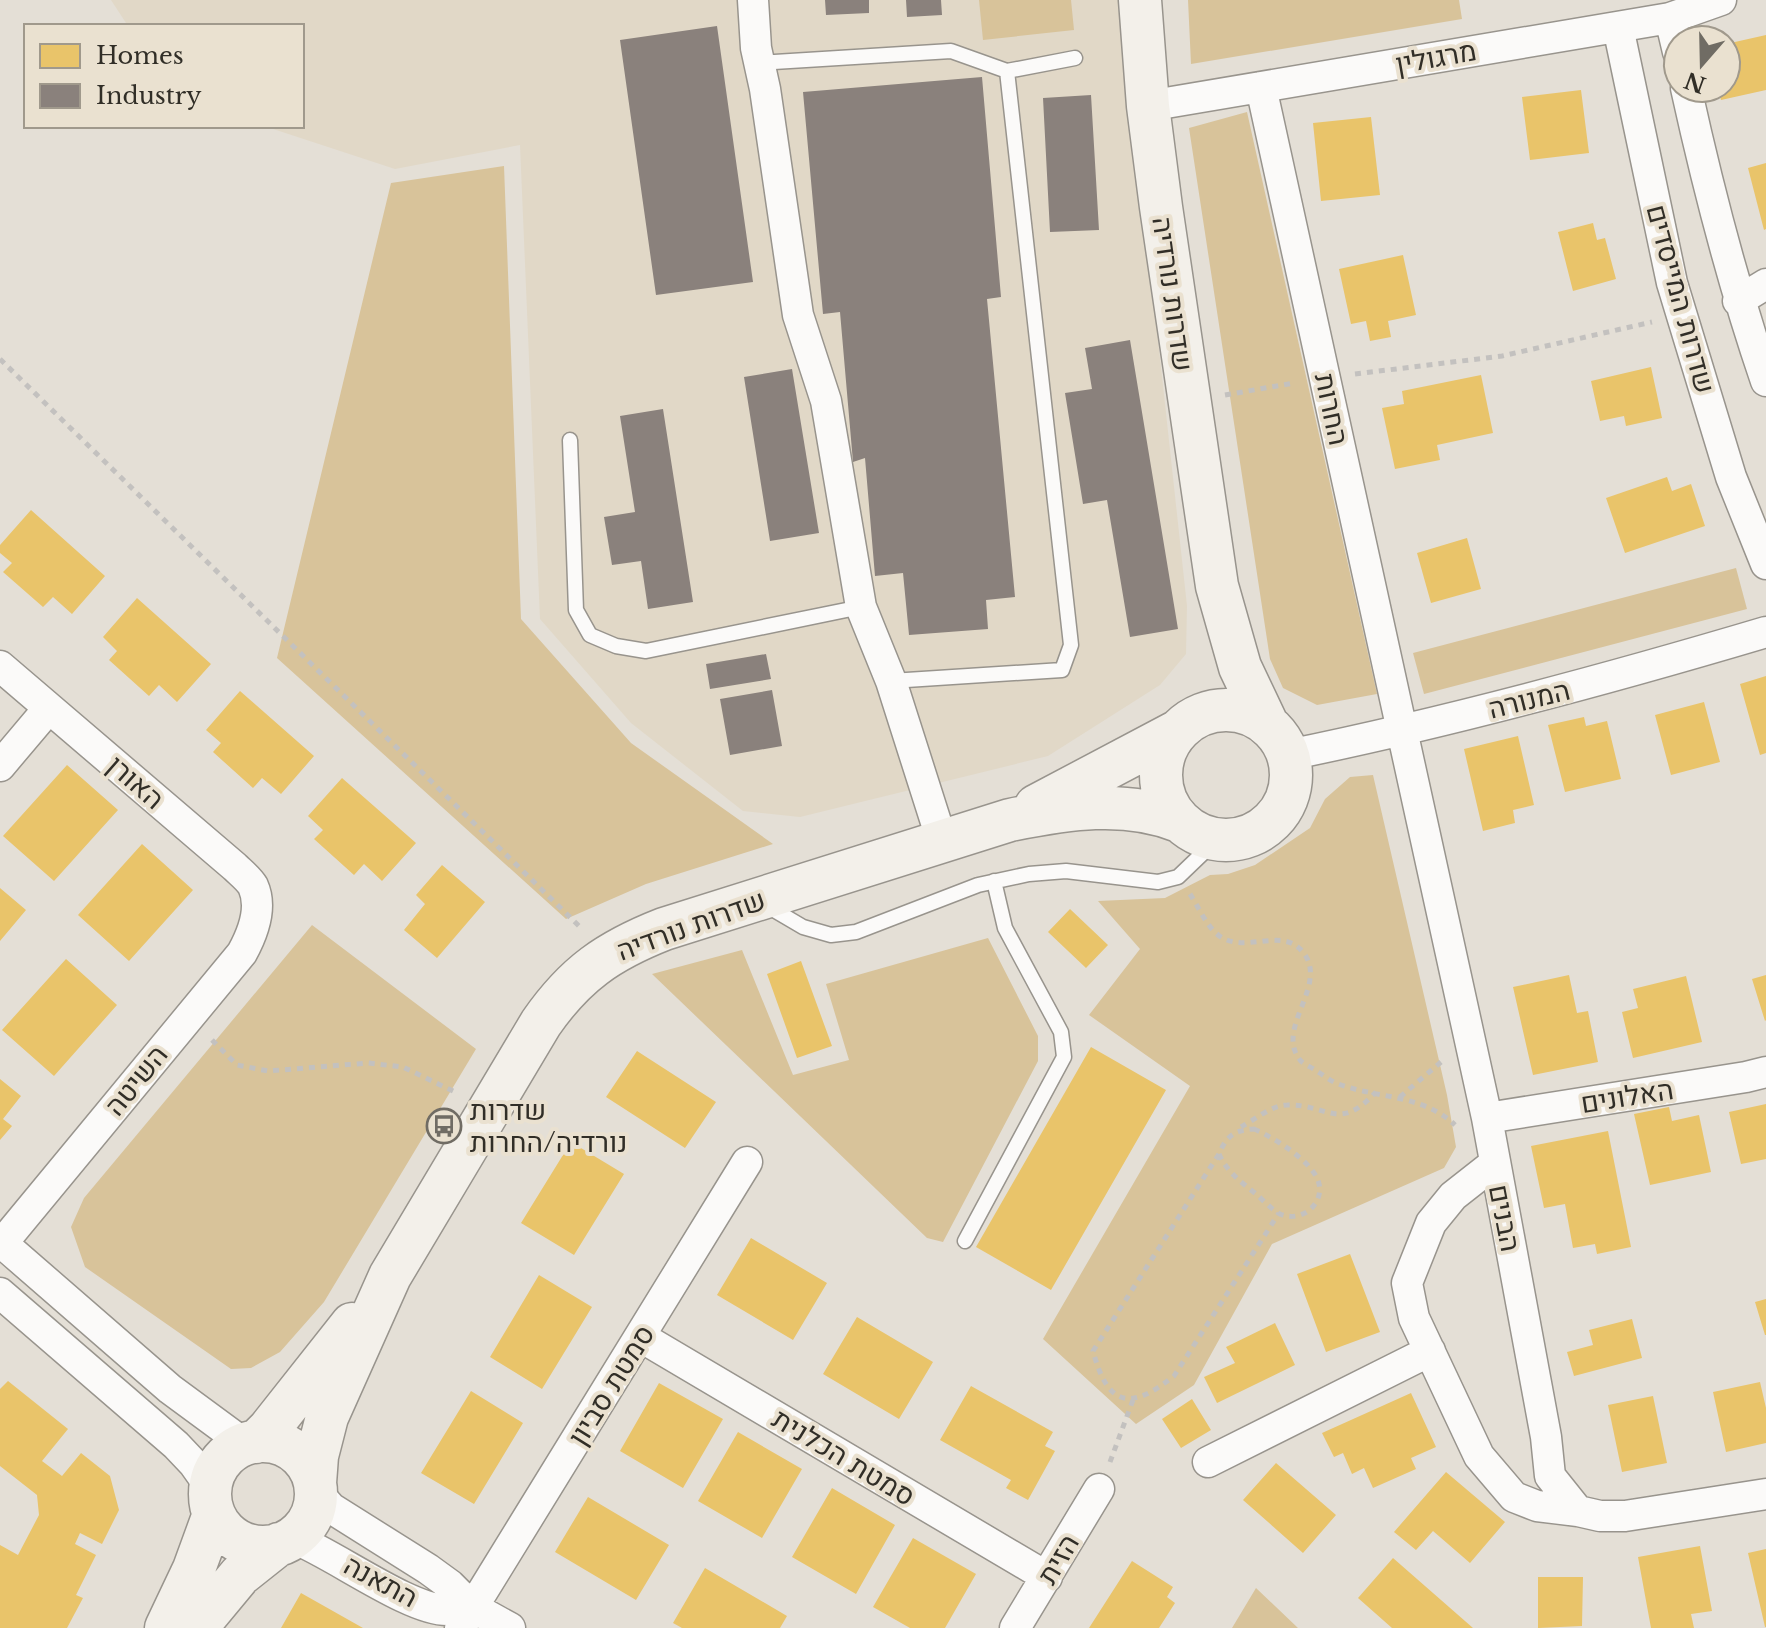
<svg xmlns="http://www.w3.org/2000/svg" width="1766" height="1628" viewBox="0 0 1766 1628" font-family="'Libre Baskerville',Heebo,serif">
  <rect width="100%" height="100%" fill="#e4dfd6"/>
  <path fill="#e1d8c7" d="M 111,0 L 1121,0 L 1187,606 L 1186,654 L 1160,685 L 1048,756 L 800,817 L 743,811 L 631,723 L 540,619 L 520,145 L 395,169 L 264,126 L 302,126 L 302,26 L 128,26 Z"/>
  <path fill="#d8c39a" d="M 979,0 L 1071,0 L 1074,30 L 983,40 Z
    M 1188,0 L 1459,0 L 1462,19 L 1191,64 Z
    M 1247,112 L 1377,694 L 1317,705 L 1283,688 L 1270,659 L 1189,128 Z
    M 504,166 L 521,619 L 631,743 L 773,844 L 646,884 L 566,919 L 277,658 L 391,183 Z
    M 1736,568 L 1747,609 L 1424,694 L 1413,653 Z
    M 1373,775 L 1447,1095 L 1456,1147 L 1444,1168 L 1272,1244 L 1194,1385 L 1136,1424 L 1043,1339 L 1190,1086 L 1089,1015 L 1140,949 L 1098,901 L 1165,898 L 1210,875 L 1228,874 L 1255,865 L 1310,828 L 1325,799 L 1350,777 Z
    M 312,925 L 476,1049 L 324,1302 L 280,1352 L 251,1368 L 231,1369 L 85,1267 L 71,1227 L 84,1198 Z
    M 988,938 L 1038,1036 L 1038,1061 L 943,1242 L 927,1238 L 652,974 L 742,950 L 793,1075 L 849,1060 L 826,984 Z
    M 1256,1588 L 1298,1628 L 1232,1628 Z"/>
  <path fill="#e9c46a" d="M 1766,35 L 1766,90 L 1721,100 L 1718,88 L 1726,88 L 1726,44 Z
    M 1581,90 L 1589,153 L 1530,160 L 1522,97 Z
    M 1371,117 L 1380,195 L 1321,201 L 1313,123 Z
    M 1766,163 L 1766,229 L 1764,230 L 1748,168 Z
    M 1593,223 L 1597,240 L 1605,238 L 1616,279 L 1573,291 L 1558,232 Z
    M 1403,255 L 1416,315 L 1388,321 L 1391,337 L 1370,341 L 1366,321 L 1351,324 L 1339,269 Z
    M 1651,367 L 1662,418 L 1626,426 L 1624,416 L 1600,421 L 1591,381 Z
    M 1481,375 L 1493,433 L 1437,445 L 1440,460 L 1395,469 L 1382,408 L 1404,404 L 1402,391 Z
    M 1667,477 L 1672,491 L 1691,484 L 1705,526 L 1625,553 L 1606,498 Z
    M 31,510 L 105,576 L 72,614 L 53,597 L 43,607 L 3,572 L 12,563 L 0,553 L 0,545 Z
    M 1467,538 L 1481,589 L 1431,603 L 1417,553 Z
    M 137,598 L 211,664 L 177,702 L 159,685 L 149,696 L 109,660 L 117,651 L 103,637 Z
    M 1766,676 L 1766,753 L 1760,755 L 1740,684 Z
    M 240,691 L 314,756 L 281,794 L 262,778 L 253,788 L 213,752 L 221,743 L 206,730 Z
    M 1704,702 L 1720,762 L 1671,775 L 1655,715 Z
    M 1584,717 L 1586,726 L 1607,721 L 1621,779 L 1565,792 L 1548,725 Z
    M 1518,736 L 1534,805 L 1513,810 L 1515,823 L 1483,831 L 1464,749 Z
    M 67,765 L 118,810 L 54,881 L 3,836 Z
    M 342,778 L 416,843 L 382,881 L 364,864 L 354,875 L 314,839 L 323,830 L 308,816 Z
    M 142,844 L 193,890 L 129,961 L 78,915 Z
    M 442,865 L 485,902 L 437,958 L 404,930 L 425,904 L 416,895 Z
    M 0,888 L 26,910 L 0,941 Z
    M 1070,909 L 1108,945 L 1086,968 L 1048,932 Z
    M 66,959 L 117,1005 L 54,1076 L 2,1030 Z
    M 801,961 L 832,1046 L 797,1058 L 767,974 Z
    M 1569,975 L 1577,1013 L 1588,1011 L 1598,1062 L 1533,1075 L 1513,987 Z
    M 1766,975 L 1766,1020 L 1765,1021 L 1752,979 Z
    M 1686,976 L 1702,1042 L 1633,1058 L 1622,1012 L 1638,1008 L 1633,989 Z
    M 1091,1047 L 1166,1090 L 1051,1290 L 976,1247 Z
    M 637,1051 L 716,1102 L 685,1148 L 606,1097 Z
    M 0,1079 L 21,1096 L 3,1119 L 12,1126 L 0,1140 Z
    M 1766,1104 L 1766,1159 L 1741,1164 L 1729,1112 Z
    M 1669,1107 L 1672,1121 L 1699,1115 L 1711,1172 L 1650,1185 L 1634,1114 Z
    M 1608,1131 L 1631,1247 L 1597,1254 L 1595,1244 L 1573,1248 L 1565,1204 L 1544,1208 L 1531,1146 Z
    M 571,1142 L 624,1174 L 574,1255 L 521,1223 Z
    M 751,1238 L 827,1283 L 793,1340 L 717,1295 Z
    M 1350,1254 L 1380,1332 L 1326,1352 L 1297,1274 Z
    M 539,1275 L 592,1307 L 542,1389 L 490,1357 Z
    M 1766,1299 L 1766,1335 L 1765,1335 L 1755,1302 Z
    M 857,1317 L 933,1362 L 899,1419 L 823,1374 Z
    M 1632,1319 L 1642,1358 L 1574,1376 L 1567,1352 L 1593,1345 L 1589,1330 Z
    M 1275,1323 L 1295,1365 L 1217,1403 L 1204,1377 L 1235,1363 L 1226,1347 Z
    M 8,1381 L 68,1429 L 42,1461 L 62,1476 L 81,1453 L 110,1476 L 119,1510 L 102,1544 L 80,1533 L 75,1544 L 96,1555 L 76,1595 L 83,1598 L 67,1628 L 0,1628 L 0,1545 L 18,1555 L 39,1515 L 37,1495 L 0,1466 L 0,1389 Z
    M 1760,1382 L 1766,1408 L 1766,1443 L 1726,1452 L 1713,1392 Z
    M 659,1383 L 723,1419 L 683,1488 L 620,1451 Z
    M 971,1386 L 1053,1432 L 1045,1446 L 1055,1451 L 1028,1500 L 1006,1488 L 1011,1480 L 940,1440 Z
    M 471,1391 L 523,1423 L 474,1504 L 421,1473 Z
    M 1411,1393 L 1436,1447 L 1411,1458 L 1416,1469 L 1373,1488 L 1364,1468 L 1352,1474 L 1343,1453 L 1334,1457 L 1322,1433 Z
    M 1653,1396 L 1667,1463 L 1622,1472 L 1608,1405 Z
    M 1192,1399 L 1211,1430 L 1181,1448 L 1162,1419 Z
    M 738,1432 L 802,1469 L 762,1538 L 698,1501 Z
    M 1276,1463 L 1336,1515 L 1303,1553 L 1243,1500 Z
    M 1446,1472 L 1505,1522 L 1470,1563 L 1433,1531 L 1416,1550 L 1394,1532 Z
    M 832,1488 L 895,1525 L 856,1594 L 792,1557 Z
    M 588,1497 L 669,1545 L 636,1600 L 555,1552 Z
    M 913,1538 L 976,1574 L 945,1628 L 910,1628 L 873,1607 Z
    M 1700,1546 L 1712,1611 L 1691,1614 L 1694,1628 L 1651,1628 L 1638,1557 Z
    M 1766,1549 L 1766,1627 L 1765,1627 L 1748,1553 Z
    M 1393,1558 L 1473,1628 L 1392,1628 L 1358,1598 Z
    M 1132,1561 L 1173,1587 L 1167,1597 L 1175,1603 L 1159,1628 L 1089,1628 Z
    M 705,1568 L 787,1616 L 780,1628 L 682,1628 L 673,1623 Z
    M 1538,1577 L 1583,1577 L 1582,1626 L 1538,1628 Z
    M 301,1593 L 363,1628 L 281,1628 Z"/>
  <path fill="#8a817c" d="M 825,0 L 869,0 L 869,13 L 826,15 Z
    M 906,0 L 941,0 L 942,15 L 907,17 Z
    M 717,26 L 753,282 L 656,295 L 620,40 Z
    M 982,77 L 1001,297 L 987,299 L 1015,597 L 986,600 L 988,629 L 909,635 L 903,573 L 875,576 L 865,458 L 853,462 L 840,312 L 823,314 L 803,92 Z
    M 1091,95 L 1099,230 L 1050,232 L 1043,98 Z
    M 1130,340 L 1178,629 L 1130,637 L 1107,500 L 1083,504 L 1065,393 L 1092,389 L 1085,348 Z
    M 792,369 L 819,533 L 770,541 L 744,377 Z
    M 663,409 L 693,602 L 648,609 L 641,561 L 612,565 L 604,517 L 635,512 L 620,416 Z
    M 766,654 L 771,679 L 710,689 L 706,664 Z
    M 772,690 L 782,746 L 730,755 L 720,699 Z"/>
  <g fill="none" stroke-linecap="round" stroke-linejoin="round">
    <g stroke="#98948d" stroke-width="17">
      <path id="lane" d="M 759,63 L 951,51 L 1007,71 L 1075,58
        M 570,440 L 576,610 L 590,635 L 616,646 L 646,651 L 861,607
        M 891,681 L 1062,670 L 1071,645 L 1007,71
        M 764,904 L 803,927 L 831,935 L 856,932 L 978,885 L 1029,874 L 1066,871 L 1158,882 L 1178,877 L 1203,853 L 1224,841
        M 965,1241 L 1064,1057 L 1061,1032 L 1005,928 L 994,881"/>
    </g>
    <g stroke="#98948d" stroke-width="33">
      <path id="street" d="M 753,0 L 756,48 L 765,89 L 798,315 L 826,401 L 861,607 L 891,681 L 942,841
        M 1670,18 L 1678,52
        M 1618,27 L 1672,283 L 1731,477 L 1766,564
        M 1261,87 L 1487,1118 L 1546,1437 L 1550,1476 L 1578,1511 L 1600,1516 L 1625,1516 L 1766,1494
        M 1686,88 C 1708,188 1733,285 1766,381
        M 1148,106 L 1670,18 L 1721,0
        M 1738,301 L 1766,284
        M 0,666 L 235,867 C 240,872 249,879 253,886 C 263,908 253,933 242,953 L 0,1246
        M 1288,755 C 1450,722 1608,679 1766,632
        M 0,766 L 49,708
        M 1487,1118 L 1746,1077 L 1766,1072
        M 1495,1163 L 1453,1196 L 1431,1223 L 1407,1283 L 1414,1318 L 1479,1456 L 1514,1497 L 1537,1506 L 1578,1511
        M 2,1243 L 170,1389 L 246,1445
        M 0,1293 L 176,1445 L 194,1464 L 211,1488
        M 641,1337 L 1047,1577
        M 1208,1462 L 1430,1351
        M 316,1491 L 331,1508 L 428,1569 L 450,1585 L 472,1607 L 510,1628
        M 293,1538 C 334,1554 409,1610 447,1610 C 455,1610 464,1608 472,1607
        M 460,1628 L 747,1162
        M 1015,1628 L 1099,1489"/>
    </g>
    <g stroke="#98948d" stroke-width="45">
      <path id="secondary" d="M 1140,0 L 1148,106 L 1161,207 L 1217,586 L 1240,667 L 1267,724
        M1161 775a65 65 0 1 1 130 0a65 65 0 1 1-130 0Z
        M 1036,806 L 1176,732
        M210 1494a53 53 0 1 1 106 0a53 53 0 1 1-106 0Z
        M 256,1442 L 269,1429 L 352,1324
        M 315,1483 L 317,1456 L 327,1417 L 390,1276 L 541,1023 C 575,974 608,951 664,929 L 1010,820 C 1066,809 1124,799 1179,821
        M 166,1628 L 194,1569 L 214,1514
        M 196,1628 L 240,1575 L 279,1544"/>
    </g>
    <path stroke="#c3c1bf" stroke-width="5" stroke-dasharray="6 6" stroke-linecap="butt" d="M 0,359 L 582,929
      M 1355,374 L 1502,356 L 1652,322
      M 1225,395 L 1294,383
      M 1190,894 C 1198,906 1206,925 1217,934 C 1242,956 1281,926 1302,951 C 1331,984 1274,1027 1300,1060 C 1303,1064 1311,1067 1315,1070 C 1322,1074 1329,1080 1336,1083 C 1375,1099 1421,1093 1455,1125
      M 212,1040 L 237,1065 L 268,1071 L 368,1063 L 403,1067 L 457,1093
      M 1400,1097 L 1441,1062
      M 1241,1127 C 1254,1120 1272,1105 1287,1105 C 1329,1104 1338,1133 1376,1092
      M 1254,1129 C 1273,1137 1308,1159 1317,1178 C 1328,1201 1303,1224 1280,1214 C 1272,1210 1263,1200 1256,1194 C 1241,1182 1227,1172 1219,1154 C 1227,1135 1235,1130 1254,1129 Z
      M 1219,1154 L 1093,1351 C 1108,1407 1130,1411 1174,1376 L 1279,1213
      M 1110,1462 L 1133,1400"/>
    <use href="#lane" stroke="#fbfaf9" stroke-width="14"/>
    <use href="#street" stroke="#fbfaf9" stroke-width="30"/>
    <use href="#secondary" stroke="#f3f0ea" stroke-width="42"/>
  </g>
  <defs>
    <g id="bus-ring" transform="scale(1.8)"><circle r="9.5" fill="#eae1d0" stroke="#706c64" stroke-width="1.5"/><path d="M-5-6H5V4H4V6H2V4H-2V6H-4V4H-5ZM-3.5-4V0h7V-4ZM-3.5 1.2v1.5H-2V1.2ZM2 1.2v1.5H3.5V1.2Z" fill="#706c64"/></g>
  </defs>
  <g fill-rule="evenodd">
    <use href="#bus-ring" x="444" y="1126"/>
  </g>
  <g text-anchor="middle" stroke-width="8" stroke-linejoin="round" paint-order="stroke">
    <g font-size="28" fill="#312e27" stroke="#eae1d0">
      <text transform="translate(1436 57) rotate(-10)" y="10">מרגולין</text>
      <text transform="translate(1173 294) rotate(82)" y="10">שדרות נורדיה</text>
      <text transform="translate(1681 299) rotate(75)" y="10">שדרות המייסדים</text>
      <text transform="translate(1332 409) rotate(78)" y="10">החרות</text>
      <text transform="translate(1529 699) rotate(-14)" y="10">המנורה</text>
      <text transform="translate(136 782) rotate(41)" y="10">האורן</text>
      <text transform="translate(691 925) rotate(-20)" y="10">שדרות נורדיה</text>
      <text transform="translate(136 1080) rotate(-51)" y="10">השיטה</text>
      <text transform="translate(1627 1096) rotate(-9)" y="10">האלונים</text>
      <text transform="translate(1505 1218) rotate(79)" y="10">הבנים</text>
      <text transform="translate(611 1385) rotate(-58)" y="10">סמטת סביון</text>
      <text transform="translate(844 1457) rotate(31)" y="10">סמטת הכלנית</text>
      <text transform="translate(1058 1559) rotate(-59)" y="10">הזית</text>
      <text transform="translate(381 1581) rotate(28)" y="10">התאנה</text>
    </g>
    <g font-size="28" fill="#312e27" stroke="#eae1d0" text-anchor="start">
      <text x="470" y="1120">שדרות<tspan x="470" dy="32">נורדיה/החרות</tspan></text>
    </g>
  </g>
  <rect x="24" y="24" width="280" height="104" fill="#eae1d0" stroke="#a0998c" stroke-width="2"/>
  <rect x="40" y="44" width="40" height="24" fill="#e9c46a" stroke="#a0998c" stroke-width="2"/>
  <text x="96" y="64" font-size="24" fill="#312e27">Homes</text>
  <rect x="40" y="84" width="40" height="24" fill="#8a817c" stroke="#a0998c" stroke-width="2"/>
  <text x="96" y="104" font-size="24" fill="#312e27">Industry</text>
  <g transform="translate(1702 64) rotate(200)"><circle r="38" fill="#eae1d0" stroke="#a0998c" stroke-width="2"/>
  <path d="M0-6L14 30L0 20L-14 30Z" fill="#706c64"/>
  <text y="-12" font-size="22" font-weight="bold" text-anchor="middle" fill="#312e27">N</text>
  </g>
</svg>
